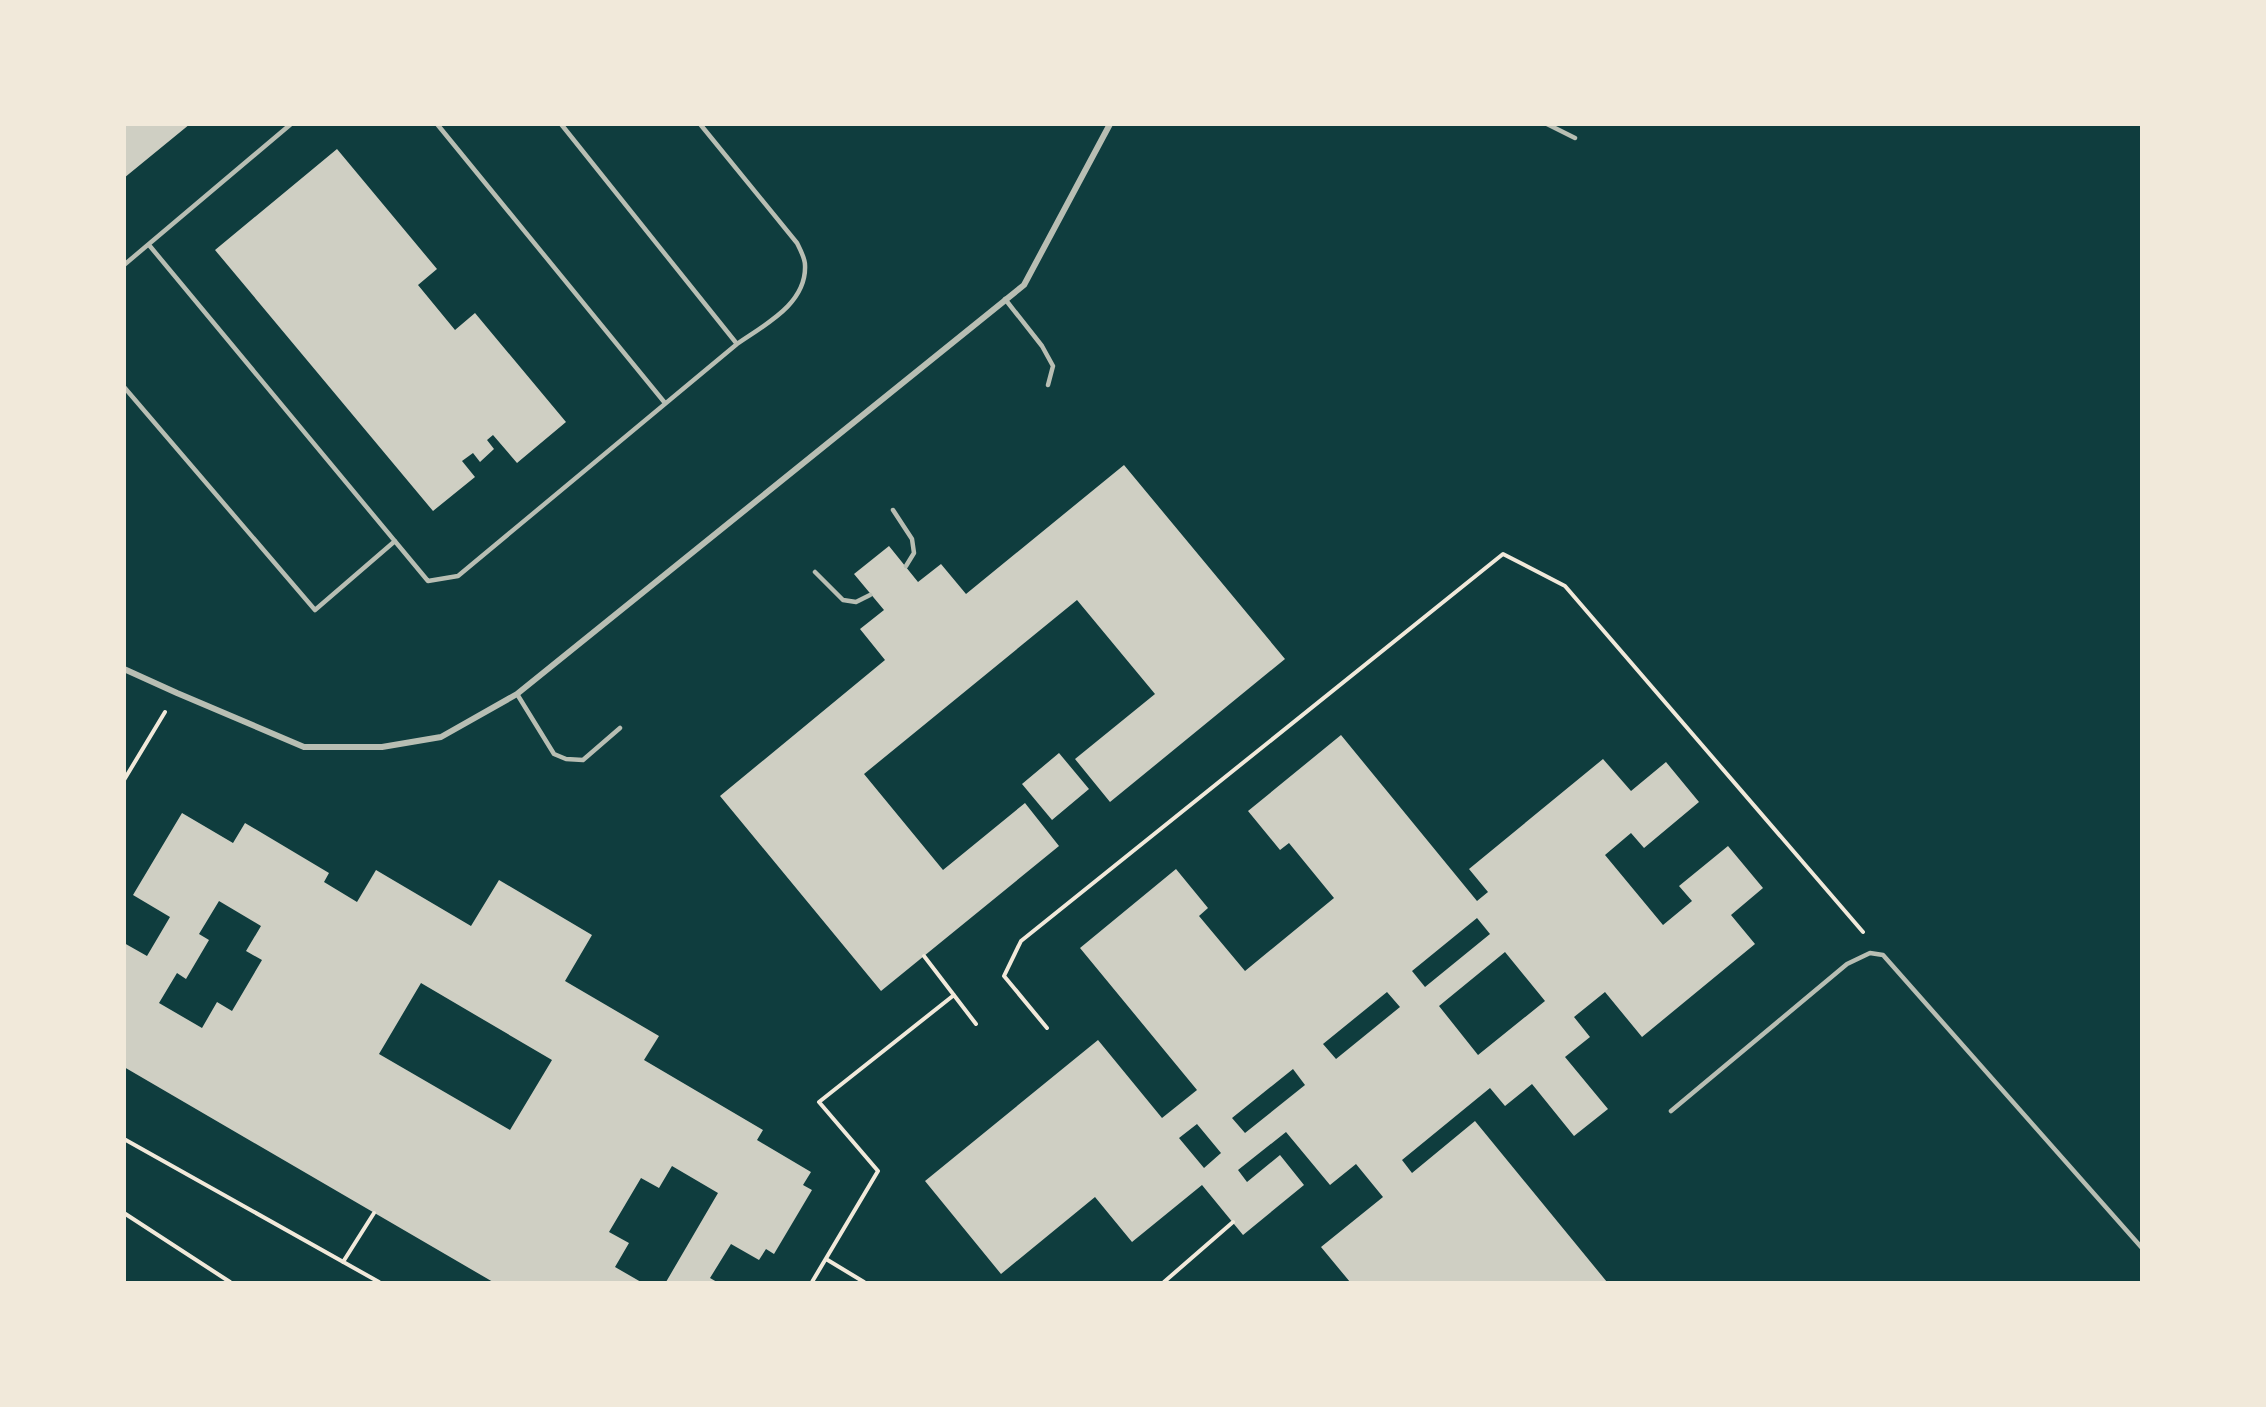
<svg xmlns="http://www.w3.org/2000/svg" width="2266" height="1407" viewBox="0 0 2266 1407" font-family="Cabin,sans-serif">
  <rect width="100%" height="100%" fill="#0f3d3e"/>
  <path fill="#cfcfc3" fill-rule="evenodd" d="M 124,124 L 190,124 L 124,178 Z
    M 337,149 L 437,269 L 418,285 L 455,330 L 475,313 L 566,422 L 517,463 L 493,435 L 487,440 L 494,449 L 480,462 L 473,453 L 462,461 L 475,477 L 433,511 L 215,250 Z
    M 1124,465 L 1285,659 L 1110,802 L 1075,759 L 1155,694 L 1077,600 L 864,774 L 943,870 L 1025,803 L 1059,846 L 881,991 L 720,796 L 885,660 L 860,629 L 884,610 L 854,574 L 889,546 L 918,582 L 941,564 L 966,594 Z
    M 1341,735 L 1477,901 L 1488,892 L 1469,869 L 1603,759 L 1631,791 L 1666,762 L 1699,802 L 1644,848 L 1631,833 L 1605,855 L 1663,925 L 1692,901 L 1679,886 L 1728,846 L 1763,888 L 1731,915 L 1755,944 L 1642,1037 L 1605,992 L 1574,1017 L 1590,1037 L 1565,1057 L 1608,1109 L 1574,1136 L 1532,1084 L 1505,1106 L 1490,1088 L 1402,1160 L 1412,1173 L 1475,1121 L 1607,1282 L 1350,1282 L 1321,1247 L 1383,1197 L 1356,1164 L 1330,1185 L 1286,1132 L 1238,1170 L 1247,1182 L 1280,1155 L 1304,1185 L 1243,1235 L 1202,1185 L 1132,1242 L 1095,1197 L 1001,1274 L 925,1181 L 1098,1040 L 1162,1118 L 1197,1090 L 1080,948 L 1176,869 L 1208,908 L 1199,916 L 1245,971 L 1334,898 L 1289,843 L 1280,850 L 1248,811 ZM 1477,918 L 1490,934 L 1425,987 L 1412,971 ZM 1505,952 L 1545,1001 L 1478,1055 L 1439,1006 ZM 1387,992 L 1400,1007 L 1336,1059 L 1323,1044 ZM 1293,1069 L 1305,1085 L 1245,1133 L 1232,1118 ZM 1197,1124 L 1221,1153 L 1204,1168 L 1179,1138 Z
    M 1059,753 L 1089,789 L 1052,820 L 1022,784 Z
    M 182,813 L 233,843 L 245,823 L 329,873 L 324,882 L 357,902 L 376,870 L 471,926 L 499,880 L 592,935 L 565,981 L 659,1036 L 644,1060 L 763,1130 L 757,1140 L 811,1172 L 803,1185 L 812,1190 L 774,1254 L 766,1249 L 759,1260 L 731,1244 L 710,1278 L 717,1282 L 666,1282 L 718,1193 L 672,1166 L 659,1188 L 641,1178 L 609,1232 L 629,1243 L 615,1267 L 641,1282 L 493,1282 L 124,1067 L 124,943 L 147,956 L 170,917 L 133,895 ZM 219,901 L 261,926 L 246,951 L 262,960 L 232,1011 L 217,1002 L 202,1028 L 159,1003 L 177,973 L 186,979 L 209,940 L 199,934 ZM 421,983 L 552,1060 L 510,1130 L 379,1054 Z"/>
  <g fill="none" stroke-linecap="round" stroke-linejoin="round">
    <path stroke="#f1e9da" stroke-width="4" d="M 124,780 L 165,712
      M 924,956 L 976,1024
      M 1047,1028 L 1004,976 L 1021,941 L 1503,554 L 1565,586 L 1863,932
      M 124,1139 L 379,1282
      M 124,1213 L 230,1282
      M 826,1259 L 864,1282
      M 343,1262 L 374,1213
      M 812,1282 L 878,1171 L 819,1102 L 954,995
      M 1164,1282 L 1233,1222"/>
    <path stroke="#b8beb3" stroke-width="4.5" d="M 437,124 L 665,403
      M 561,124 L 737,344
      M 1547,124 L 1575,138
      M 149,245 L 428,581 L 458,576 L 737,344 C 764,325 807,304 805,265 C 805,258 800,249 797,243 L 700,124
      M 124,265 L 291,124
      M 1005,299 L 1042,346 L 1053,366 L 1048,385
      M 124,387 L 315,610 L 395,541
      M 893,510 L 912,539 L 914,553 L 906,566
      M 815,572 L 843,600 L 856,602 L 870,595
      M 517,694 L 554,754 L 566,759 L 583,760 L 620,728
      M 1671,1111 L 1847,964 L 1870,953 L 1883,955 L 2142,1248"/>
    <path stroke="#b8beb3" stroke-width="6" d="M 124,669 L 177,693 L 304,747 L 382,747 L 441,737 L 517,694 L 1024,285 L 1110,124"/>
  </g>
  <rect width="2266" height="1407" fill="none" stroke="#f1e9da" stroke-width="252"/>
</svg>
